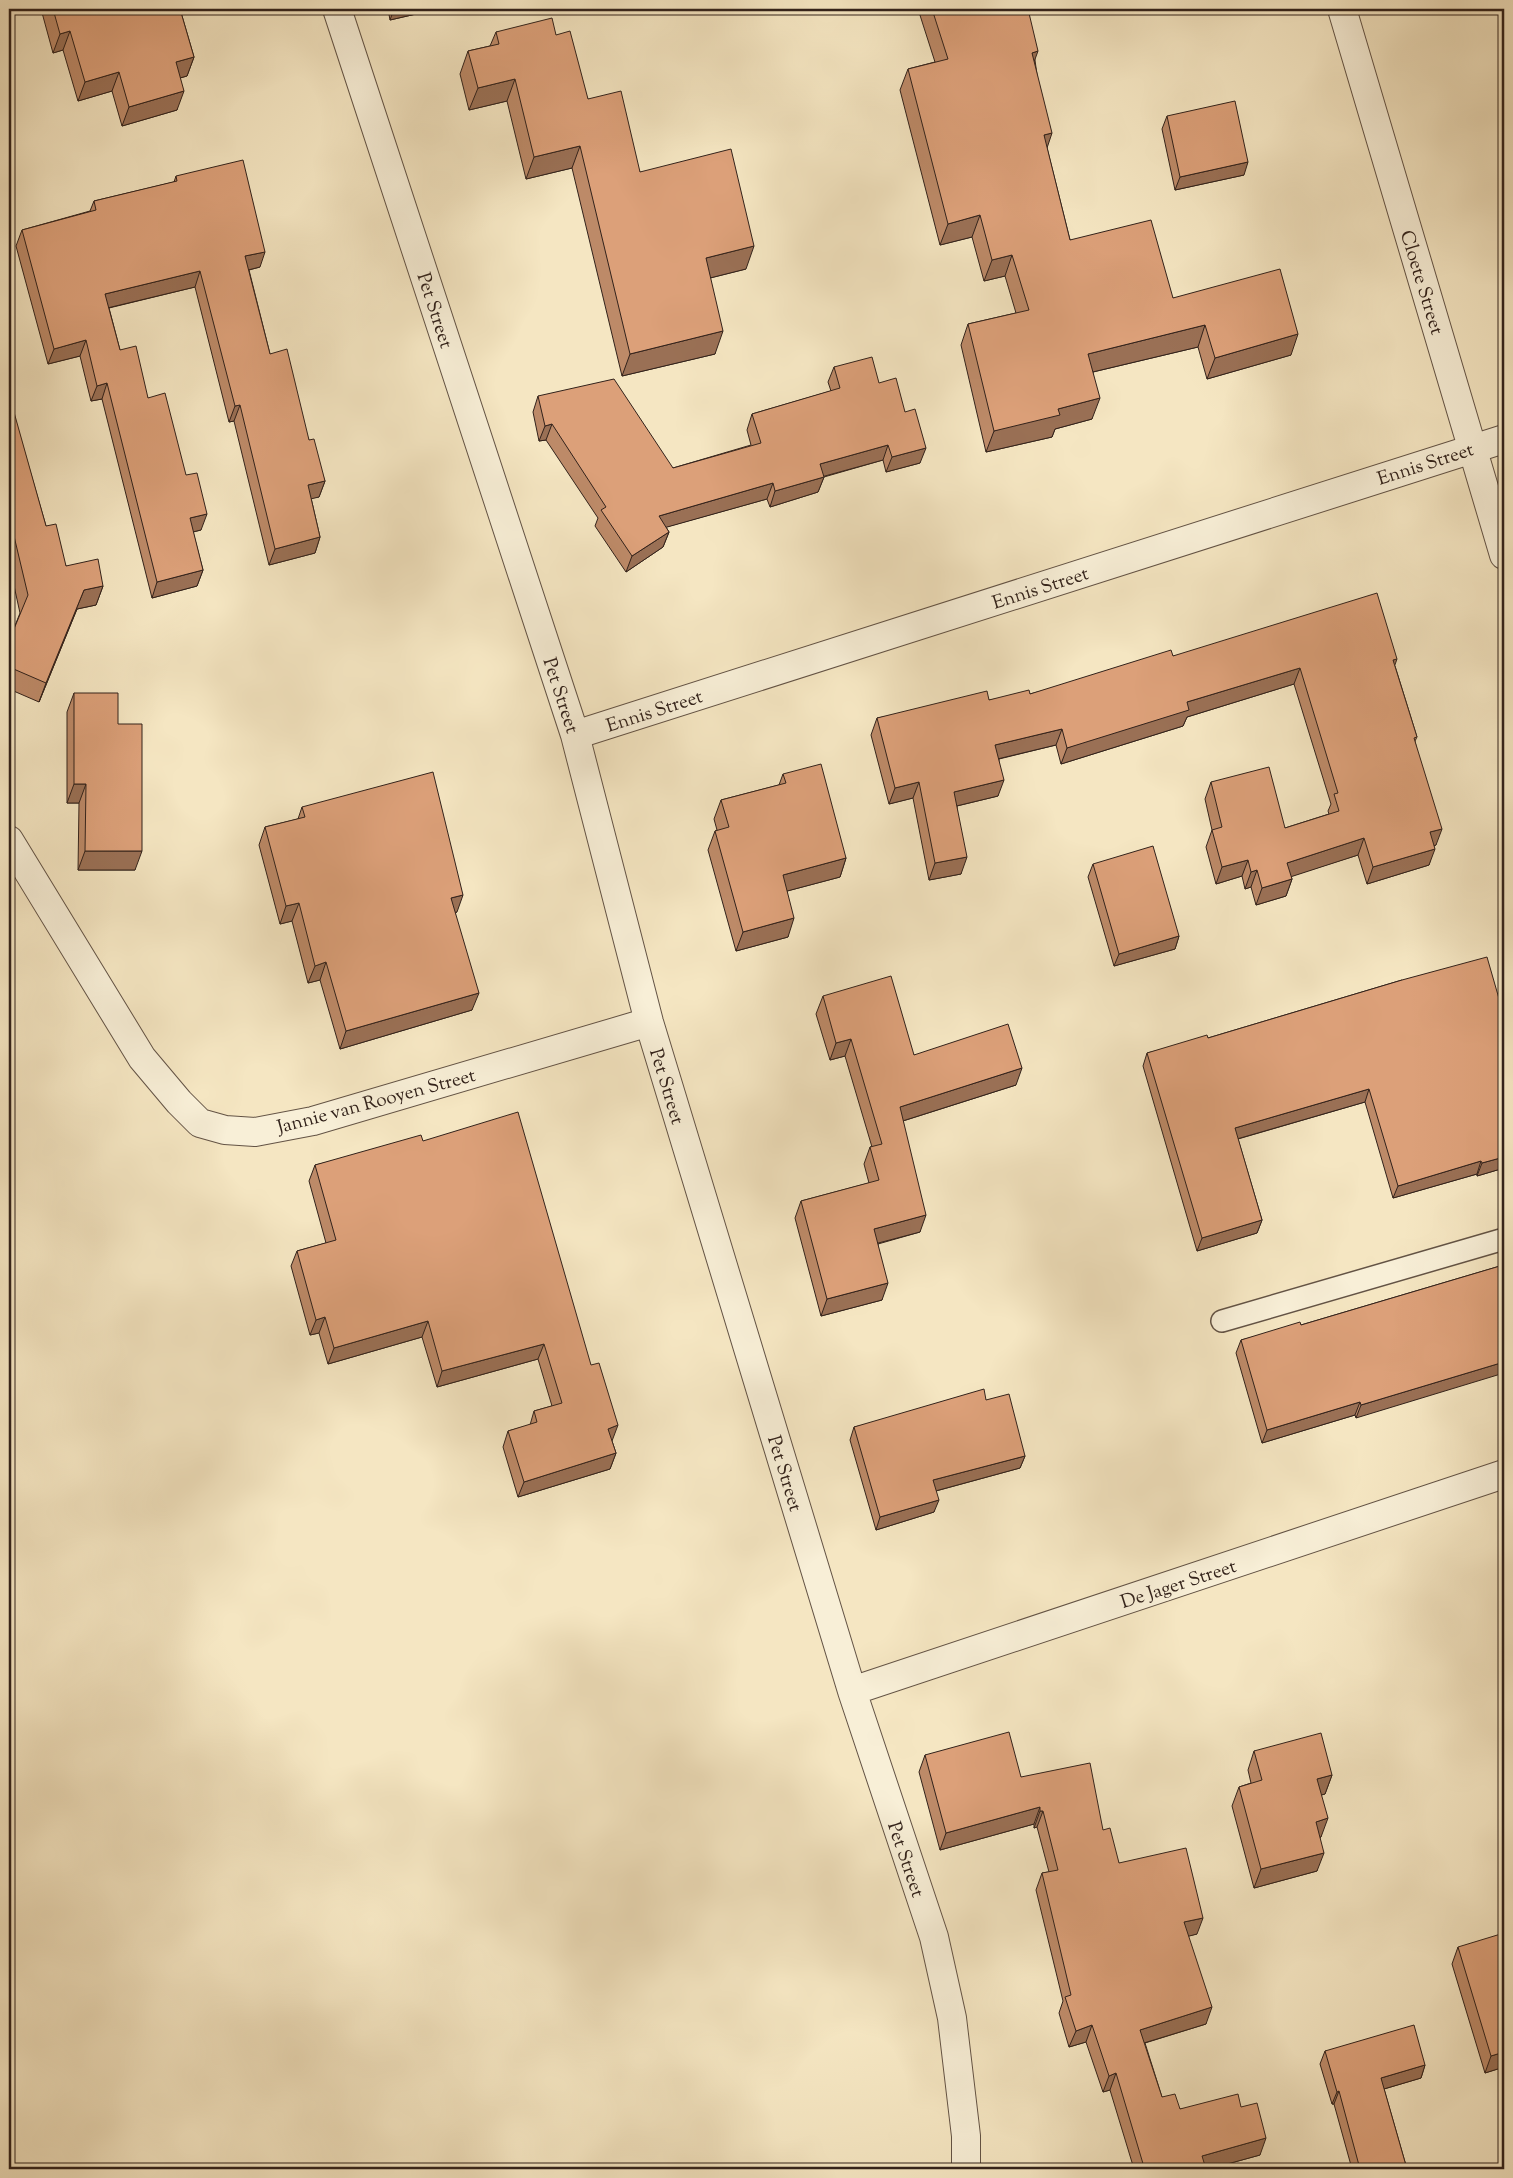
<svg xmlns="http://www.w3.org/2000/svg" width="1513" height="2178" viewBox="0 0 1513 2178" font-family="'Sorts Mill Goudy',serif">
  <rect width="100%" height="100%" fill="#f5e6c2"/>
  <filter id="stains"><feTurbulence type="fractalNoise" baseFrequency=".004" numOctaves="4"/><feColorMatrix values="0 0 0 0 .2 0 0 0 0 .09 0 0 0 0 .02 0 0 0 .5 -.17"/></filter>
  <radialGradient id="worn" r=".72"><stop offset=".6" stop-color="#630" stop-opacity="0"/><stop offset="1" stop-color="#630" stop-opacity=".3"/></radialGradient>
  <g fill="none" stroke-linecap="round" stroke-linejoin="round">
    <g stroke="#635345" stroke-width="24">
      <path id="service" d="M 1222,1321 L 1504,1239"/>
    </g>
    <g stroke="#635345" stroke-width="30">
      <path id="minor" d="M 337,9 L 575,735 L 649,1022 L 852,1691 L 934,1937 L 952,2018 L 966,2136 L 966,2169
        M 1342,9 L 1504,555
        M 575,735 L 1504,439
        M 9,840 L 142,1058 L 179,1102 L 200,1123 L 225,1130 L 255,1132 L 313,1121 L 649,1022
        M 852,1691 L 1504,1474"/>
    </g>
    <use href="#service" stroke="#f8efd7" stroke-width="21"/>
    <use href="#minor" stroke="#f8efd7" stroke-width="28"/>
  </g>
  <path fill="#bd8a68" stroke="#32221b" d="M 41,9 L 180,9 L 194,57 L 187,76 L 180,78 L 177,110 L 122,126 L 112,91 L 78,101 L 63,50 L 53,53 Z
    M 388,9 L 430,9 L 429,11 L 390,20 Z
    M 918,9 L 1028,9 L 1047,148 L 1070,240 L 1173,298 L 1291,355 L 1207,379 L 1198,347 L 1093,372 L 1092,419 L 1055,429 L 1052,437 L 986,452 L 961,345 L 968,324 L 1016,313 L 1005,276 L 984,281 L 972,237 L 940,245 L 900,90 L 908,69 L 935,62 Z
    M 496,32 L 556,35 L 588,99 L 640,172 L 746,269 L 710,278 L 715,354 L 622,376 L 572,168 L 526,179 L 507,101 L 469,110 L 460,74 L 468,51 L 490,46 Z
    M 1167,116 L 1244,175 L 1175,190 L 1162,129 Z
    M 176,176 L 260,267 L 249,270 L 270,354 L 309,440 L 325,481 L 319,497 L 311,498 L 320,537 L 315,553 L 269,565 L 234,421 L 229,422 L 195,287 L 109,308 L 120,350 L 148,398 L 201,530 L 193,532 L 203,570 L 197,586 L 152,598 L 102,399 L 91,401 L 80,356 L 48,364 L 16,246 L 22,230 L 90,211 L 94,201 L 174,182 Z
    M 834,367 L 879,383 L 905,412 L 920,463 L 886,472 L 883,460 L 824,477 L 818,492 L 770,507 L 767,499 L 666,527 L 669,532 L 663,547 L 626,572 L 595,526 L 598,518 L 546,440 L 539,441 L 533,412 L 538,396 L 673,468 L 751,445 L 747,430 L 752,414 L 831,391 L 828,382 Z
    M 9,398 L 46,526 L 66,566 L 103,586 L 96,605 L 77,609 L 39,702 L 9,689 L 9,641 L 20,613 L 9,563 Z
    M 1173,656 L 1395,666 L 1417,737 L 1415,741 L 1436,845 L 1434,846 L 1429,865 L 1367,884 L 1358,855 L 1291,876 L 1292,879 L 1286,896 L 1256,905 L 1251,887 L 1245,889 L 1242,876 L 1216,884 L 1206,847 L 1212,830 L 1205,799 L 1211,782 L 1285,828 L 1329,814 L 1328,811 L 1331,804 L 1294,684 L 1187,717 L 1183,726 L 1061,764 L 1056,745 L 999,759 L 998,796 L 957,806 L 961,874 L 929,880 L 913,798 L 889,804 L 871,735 L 877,718 L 989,700 L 1030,694 Z
    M 74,693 L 118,724 L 135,870 L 78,870 L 79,803 L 67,803 L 67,712 Z
    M 783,774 L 846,858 L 840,877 L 787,891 L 788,937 L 736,951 L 708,850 L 715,831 L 717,830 L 714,819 L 721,800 L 779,785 Z
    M 302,807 L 457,912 L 455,913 L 472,1010 L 340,1049 L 320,980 L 308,983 L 292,921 L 280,924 L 259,845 L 265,827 L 298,819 Z
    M 1093,864 L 1179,936 L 1175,949 L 1114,966 L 1088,877 Z
    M 1402,980 L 1504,1168 L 1477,1176 L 1477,1174 L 1393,1198 L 1365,1102 L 1238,1139 L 1262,1220 L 1257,1233 L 1197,1251 L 1143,1066 L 1147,1053 L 1208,1038 Z
    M 823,996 L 914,1055 L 1016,1085 L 903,1121 L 920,1232 L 878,1244 L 882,1300 L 821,1316 L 795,1218 L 801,1201 L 869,1183 L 864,1164 L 870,1147 L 872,1147 L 845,1056 L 830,1060 L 816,1014 Z
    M 423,1141 L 612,1441 L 616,1453 L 610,1469 L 518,1497 L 503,1447 L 508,1431 L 530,1425 L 534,1411 L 552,1406 L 538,1359 L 437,1387 L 422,1337 L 328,1364 L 319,1333 L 310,1335 L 291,1266 L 297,1251 L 326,1243 L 309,1181 L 315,1165 Z
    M 1500,1266 L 1356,1418 L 1355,1415 L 1262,1443 L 1236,1353 L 1241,1340 L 1301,1325 Z
    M 986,1400 L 1025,1456 L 1020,1468 L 936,1491 L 934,1512 L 876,1530 L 850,1440 L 854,1427 Z
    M 1254,1751 L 1332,1775 L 1325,1794 L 1321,1795 L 1321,1837 L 1320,1838 L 1317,1871 L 1254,1888 L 1232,1806 L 1239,1787 L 1251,1783 L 1248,1770 Z
    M 925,1755 L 1021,1777 L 1103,1830 L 1119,1863 L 1197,1934 L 1188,1936 L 1206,2024 L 1145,2043 L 1162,2097 L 1180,2109 L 1241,2107 L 1260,2155 L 1209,2169 L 1134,2169 L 1110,2090 L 1103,2092 L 1086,2042 L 1069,2047 L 1059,2013 L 1063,2001 L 1036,1890 L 1042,1873 L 1049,1872 L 1037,1827 L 1034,1828 L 1034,1824 L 940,1850 L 919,1772 Z
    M 1458,1947 L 1504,2067 L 1485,2073 L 1452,1964 Z
    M 1325,2051 L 1425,2065 L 1421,2078 L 1384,2089 L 1407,2169 L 1352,2169 L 1334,2104 L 1332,2104 L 1320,2064 Z"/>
  <path fill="#9a7055" stroke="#32221b" d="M 394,9 L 430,9 L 429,11 L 390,20 Z
    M 70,31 L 63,50 L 53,53 L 60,34 Z
    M 1038,51 L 1030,73 L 1032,53 Z
    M 194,57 L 187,76 L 169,81 L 176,62 Z
    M 119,72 L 112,91 L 78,101 L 85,82 Z
    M 515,79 L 507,101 L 469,110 L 478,88 Z
    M 184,91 L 177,110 L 122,126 L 129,107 Z
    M 1052,133 L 1045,154 L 1044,135 Z
    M 580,146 L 572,168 L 526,179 L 534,157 Z
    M 1248,162 L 1244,175 L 1175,190 L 1180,177 Z
    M 980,215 L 972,237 L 940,245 L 948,224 Z
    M 754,246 L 746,269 L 698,281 L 706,258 Z
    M 265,252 L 260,267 L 240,272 L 245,256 Z
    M 1012,255 L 1005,276 L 984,281 L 992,260 Z
    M 200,271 L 195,287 L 99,310 L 105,294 Z
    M 1205,325 L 1198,347 L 1080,375 L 1088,354 Z
    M 723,331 L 715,354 L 622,376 L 630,354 Z
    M 1298,334 L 1291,355 L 1207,379 L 1215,358 Z
    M 86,340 L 80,356 L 48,364 L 54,349 Z
    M 107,383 L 102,399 L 91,401 L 97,386 Z
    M 1100,398 L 1092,419 L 1055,429 L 1052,437 L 986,452 L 994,431 L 1058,409 Z
    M 240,405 L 234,421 L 229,422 L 235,406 Z
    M 552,424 L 546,440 L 539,441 L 545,426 Z
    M 888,445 L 883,460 L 814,479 L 820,464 Z
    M 926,448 L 920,463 L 886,472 L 892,457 Z
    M 824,477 L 818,492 L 770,507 L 775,491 Z
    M 325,481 L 319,497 L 302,501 L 308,485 Z
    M 773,483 L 767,499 L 653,531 L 659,516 Z
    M 207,514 L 201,530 L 184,534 L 190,518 Z
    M 669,532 L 663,547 L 626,572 L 632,556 Z
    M 320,537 L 315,553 L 269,565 L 275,549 Z
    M 203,570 L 197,586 L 152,598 L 157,582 Z
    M 103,586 L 96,605 L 77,609 L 39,702 L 46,683 L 84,590 Z
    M 1397,659 L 1391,676 L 1393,660 Z
    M 1300,668 L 1294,684 L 1187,717 L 1183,726 L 1061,764 L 1067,748 L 1187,702 Z
    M 1062,729 L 1056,745 L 989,761 L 995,745 Z
    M 1004,780 L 998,796 L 948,808 L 954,792 Z
    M 919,782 L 913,798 L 889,804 L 895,788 Z
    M 74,784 L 86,784 L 79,803 L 67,803 Z
    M 1442,829 L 1436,845 L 1424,849 L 1430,832 Z
    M 1364,838 L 1358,855 L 1281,880 L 1287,863 Z
    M 1435,849 L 1429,865 L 1367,884 L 1373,867 Z
    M 85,851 L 142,851 L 135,870 L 78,870 Z
    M 967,857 L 961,874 L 929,880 L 935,863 Z
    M 846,858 L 840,877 L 776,894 L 783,875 Z
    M 1248,860 L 1242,876 L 1216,884 L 1222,867 Z
    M 1257,870 L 1251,887 L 1245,889 L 1251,872 Z
    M 1292,879 L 1286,896 L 1256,905 L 1262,888 Z
    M 463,895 L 457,912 L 445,915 L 451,898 Z
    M 299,903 L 292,921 L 280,924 L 286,906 Z
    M 794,918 L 788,937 L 736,951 L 743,932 Z
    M 1179,936 L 1175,949 L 1114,966 L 1119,954 Z
    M 326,962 L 320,980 L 308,983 L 315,966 Z
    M 479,993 L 472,1010 L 340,1049 L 346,1031 Z
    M 851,1039 L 845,1056 L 830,1060 L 836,1043 Z
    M 1022,1068 L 1016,1085 L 893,1124 L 900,1107 Z
    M 1369,1089 L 1365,1102 L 1230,1141 L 1235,1128 Z
    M 1504,1157 L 1504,1168 L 1477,1176 L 1482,1163 Z
    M 1481,1161 L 1477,1174 L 1393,1198 L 1398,1186 Z
    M 926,1215 L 920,1232 L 867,1246 L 874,1229 Z
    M 1262,1220 L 1257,1233 L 1197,1251 L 1202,1238 Z
    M 888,1283 L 882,1300 L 821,1316 L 827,1299 Z
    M 325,1317 L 319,1333 L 310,1335 L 316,1320 Z
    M 428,1321 L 422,1337 L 328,1364 L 334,1348 Z
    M 544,1344 L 538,1359 L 437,1387 L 442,1371 Z
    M 1504,1362 L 1504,1373 L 1356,1418 L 1361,1405 Z
    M 1360,1402 L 1355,1415 L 1262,1443 L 1267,1430 Z
    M 618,1425 L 612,1441 L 602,1444 L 608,1429 Z
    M 616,1453 L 610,1469 L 518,1497 L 524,1482 Z
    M 1025,1456 L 1020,1468 L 928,1493 L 933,1480 Z
    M 939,1500 L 934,1512 L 876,1530 L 880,1517 Z
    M 1332,1775 L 1325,1794 L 1310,1798 L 1317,1779 Z
    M 1040,1807 L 1034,1824 L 940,1850 L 946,1833 Z
    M 1040,1811 L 1043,1811 L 1037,1827 L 1034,1828 Z
    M 1328,1818 L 1321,1837 L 1309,1841 L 1316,1822 Z
    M 1324,1853 L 1317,1871 L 1254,1888 L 1261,1869 Z
    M 1203,1918 L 1197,1934 L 1178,1939 L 1184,1922 Z
    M 1212,2007 L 1206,2024 L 1134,2046 L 1140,2030 Z
    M 1092,2025 L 1086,2042 L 1069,2047 L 1076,2031 Z
    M 1504,2052 L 1504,2067 L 1485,2073 L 1491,2056 Z
    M 1425,2065 L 1421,2078 L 1377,2091 L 1381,2078 Z
    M 1116,2073 L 1110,2090 L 1103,2092 L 1109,2076 Z
    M 1339,2091 L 1334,2104 L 1332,2104 L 1337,2092 Z
    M 1266,2138 L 1260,2155 L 1209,2169 L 1198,2169 L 1202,2156 Z"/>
  <path fill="#dca079" stroke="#32221b" d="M 53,9 L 180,9 L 194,57 L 176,62 L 184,91 L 129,107 L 119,72 L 85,82 L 70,31 L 60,34 Z
    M 932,9 L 1028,9 L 1038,51 L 1032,53 L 1052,133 L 1044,135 L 1070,240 L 1151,220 L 1173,298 L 1280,269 L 1298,334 L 1215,358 L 1205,325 L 1088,354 L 1100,398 L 1058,409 L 1060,415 L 994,431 L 968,324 L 1029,310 L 1012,255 L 992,260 L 980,215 L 948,224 L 908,69 L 948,59 Z
    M 552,18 L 556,35 L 570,31 L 588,99 L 621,91 L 640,172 L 731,149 L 754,246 L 706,258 L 723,331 L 630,354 L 580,146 L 534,157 L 515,79 L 478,88 L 468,51 L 499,44 L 496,32 Z
    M 1235,101 L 1248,162 L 1180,177 L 1167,116 Z
    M 243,160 L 265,252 L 245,256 L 270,354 L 287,349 L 309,440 L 314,439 L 325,481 L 308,485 L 320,537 L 275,549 L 240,405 L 235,406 L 200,271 L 105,294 L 120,350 L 136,346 L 148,398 L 165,393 L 186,475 L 197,473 L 207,514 L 190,518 L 203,570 L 157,582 L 107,383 L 97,386 L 86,340 L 54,349 L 22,230 L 96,210 L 94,201 L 177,181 L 176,176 Z
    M 872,357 L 879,383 L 896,378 L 905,412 L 915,409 L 926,448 L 892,457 L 888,445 L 820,464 L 824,477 L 775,491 L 773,483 L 659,516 L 669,532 L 632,556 L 601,510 L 606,507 L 552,424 L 545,426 L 538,396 L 614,379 L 673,468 L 761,443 L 752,414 L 840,388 L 834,367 Z
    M 9,398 L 10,398 L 46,526 L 56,524 L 66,566 L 98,559 L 103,586 L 84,590 L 46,683 L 9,667 L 9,641 L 28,595 L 9,515 Z
    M 1377,593 L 1397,659 L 1393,660 L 1417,737 L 1414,738 L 1442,829 L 1430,832 L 1435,849 L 1373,867 L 1364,838 L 1287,863 L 1292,879 L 1262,888 L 1257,870 L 1251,872 L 1248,860 L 1222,867 L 1212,830 L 1222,827 L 1211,782 L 1269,767 L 1285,828 L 1339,811 L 1334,794 L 1338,793 L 1300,668 L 1187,702 L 1189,710 L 1067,748 L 1062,729 L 995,745 L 1004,780 L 954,792 L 967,857 L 935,863 L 919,782 L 895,788 L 877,718 L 987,691 L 989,700 L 1029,690 L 1030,694 L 1171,650 L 1173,656 Z
    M 74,693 L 118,693 L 118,724 L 142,724 L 142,851 L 85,851 L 86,784 L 74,784 Z
    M 821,764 L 846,858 L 783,875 L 794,918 L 743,932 L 715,831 L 729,827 L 721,800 L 786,783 L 783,774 Z
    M 433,772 L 463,895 L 451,898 L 479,993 L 346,1031 L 326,962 L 315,966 L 299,903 L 286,906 L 265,827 L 305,817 L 302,807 Z
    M 1153,846 L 1179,936 L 1119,954 L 1093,864 Z
    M 1487,957 L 1504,1016 L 1504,1157 L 1482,1163 L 1481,1161 L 1398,1186 L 1369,1089 L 1235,1128 L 1262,1220 L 1202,1238 L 1147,1053 L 1207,1035 L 1208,1038 L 1402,980 Z
    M 891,976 L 914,1055 L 1008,1024 L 1022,1068 L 900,1107 L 926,1215 L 874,1229 L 888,1283 L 827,1299 L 801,1201 L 879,1180 L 870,1147 L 882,1144 L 851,1039 L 836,1043 L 823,996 Z
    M 518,1112 L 591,1365 L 599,1363 L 618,1425 L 608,1429 L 616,1453 L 524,1482 L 508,1431 L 537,1422 L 534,1411 L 562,1403 L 544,1344 L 442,1371 L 428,1321 L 334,1348 L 325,1317 L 316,1320 L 297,1251 L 336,1240 L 315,1165 L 421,1135 L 423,1141 Z
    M 1500,1266 L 1500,1268 L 1504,1267 L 1504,1362 L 1361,1405 L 1360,1402 L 1267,1430 L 1241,1340 L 1300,1322 L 1301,1325 Z
    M 984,1389 L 986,1400 L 1009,1394 L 1025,1456 L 933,1480 L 939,1500 L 880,1517 L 854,1427 Z
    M 1009,1732 L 1021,1777 L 1090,1763 L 1103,1830 L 1110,1828 L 1119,1863 L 1186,1848 L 1203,1918 L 1184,1922 L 1212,2007 L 1140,2030 L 1162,2097 L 1175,2094 L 1180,2109 L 1238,2094 L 1241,2107 L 1257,2103 L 1266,2138 L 1202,2156 L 1206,2169 L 1136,2169 L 1144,2167 L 1116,2073 L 1109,2076 L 1092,2025 L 1076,2031 L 1065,1997 L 1071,1995 L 1042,1873 L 1058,1870 L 1043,1811 L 1040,1811 L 1040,1807 L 946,1833 L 925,1755 Z
    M 1321,1733 L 1332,1775 L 1317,1779 L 1328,1818 L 1316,1822 L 1324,1853 L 1261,1869 L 1239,1787 L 1262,1780 L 1254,1751 Z
    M 1504,1933 L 1504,2052 L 1491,2056 L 1458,1947 Z
    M 1414,2025 L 1425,2065 L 1381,2078 L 1407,2169 L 1360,2169 L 1339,2091 L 1337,2092 L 1325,2051 Z"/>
  <g text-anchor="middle" stroke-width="5" stroke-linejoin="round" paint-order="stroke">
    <g font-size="19" fill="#32221b" stroke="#f8efd7">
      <text transform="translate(1423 282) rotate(73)" y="7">Cloete Street</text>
      <text transform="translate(436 310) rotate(72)" y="7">Pet Street</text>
      <text transform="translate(1425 463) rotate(-18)" y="7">Ennis Street</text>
      <text transform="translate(1040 587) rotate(-18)" y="7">Ennis Street</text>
      <text transform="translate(562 695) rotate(72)" y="7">Pet Street</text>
      <text transform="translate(654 710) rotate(-18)" y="7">Ennis Street</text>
      <text transform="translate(668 1086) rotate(73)" y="7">Pet Street</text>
      <text transform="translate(376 1100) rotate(-15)" y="7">Jannie van Rooyen Street</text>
      <text transform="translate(786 1473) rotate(73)" y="7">Pet Street</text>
      <text transform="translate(1178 1583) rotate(-18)" y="7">De Jager Street</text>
      <text transform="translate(907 1859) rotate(71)" y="7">Pet Street</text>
    </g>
  </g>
  <rect width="1513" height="2178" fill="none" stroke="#f5e6c2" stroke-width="30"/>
  <rect x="10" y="10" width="1493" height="2158" fill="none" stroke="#32221b" stroke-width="2.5"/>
  <rect x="15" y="15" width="1483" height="2148" fill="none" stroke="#32221b"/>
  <rect width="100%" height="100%" filter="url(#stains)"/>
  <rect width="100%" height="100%" fill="url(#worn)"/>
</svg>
